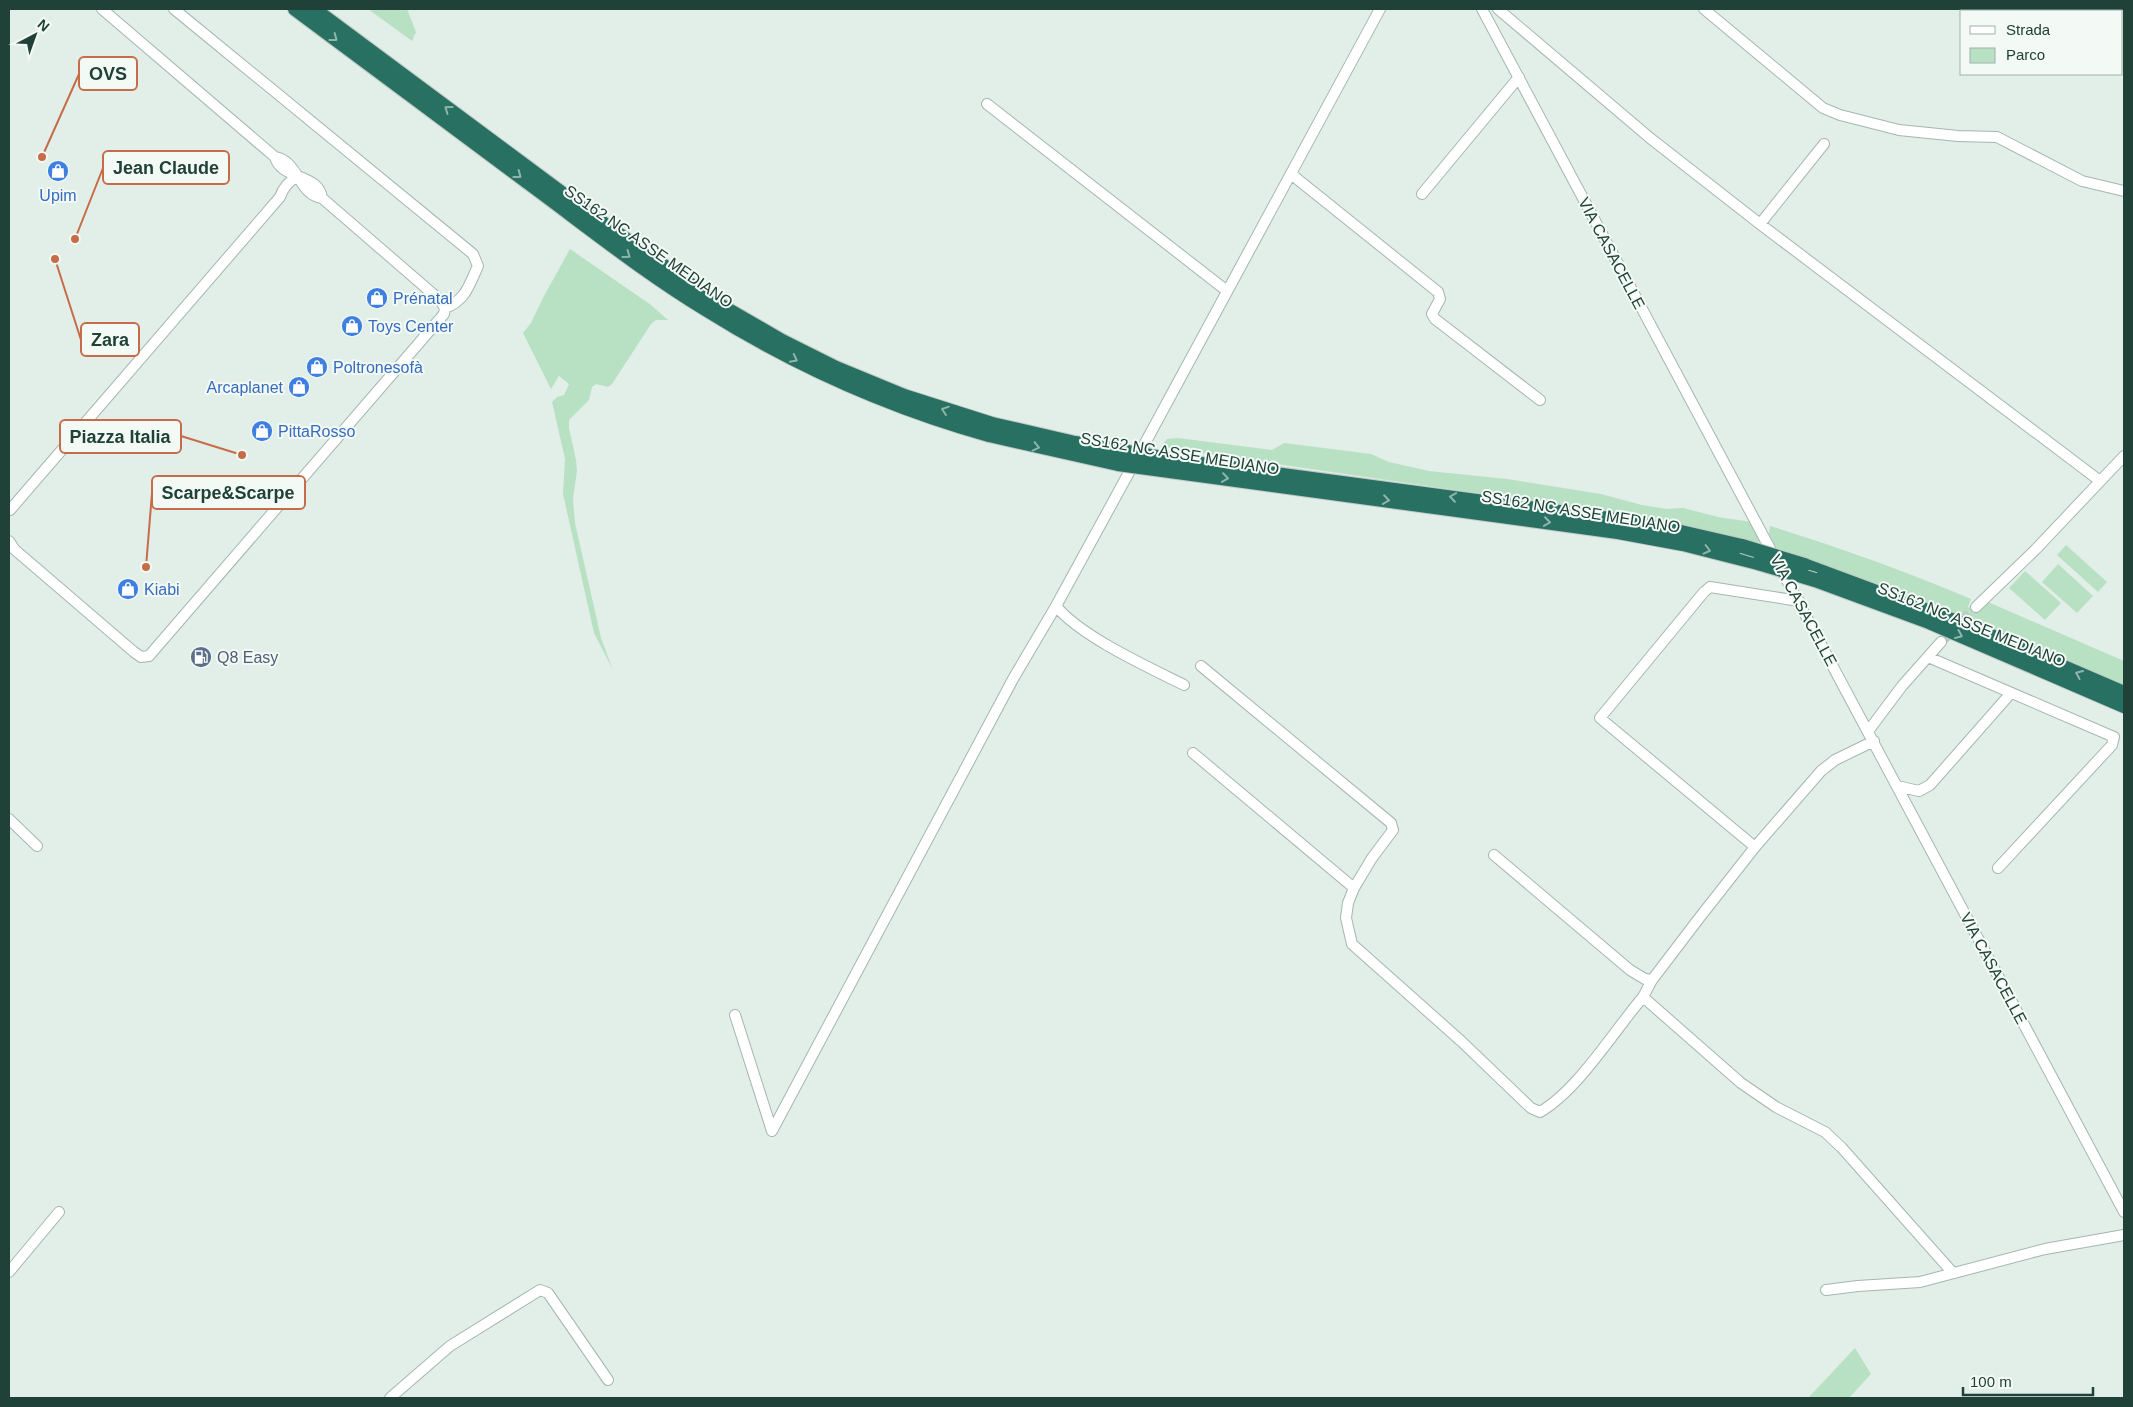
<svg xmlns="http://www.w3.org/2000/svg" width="2133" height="1407" viewBox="0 0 2133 1407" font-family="Helvetica,sans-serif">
  <rect width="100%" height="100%" fill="#e2eee8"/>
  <path fill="#b8e1c3" d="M 368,9 L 407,9 L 416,32 L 412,41 Z
    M 570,249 L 651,305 L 668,320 L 656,320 L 651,324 L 612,384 L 608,387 L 596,384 L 592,387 L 589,400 L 569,420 L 569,428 L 576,460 L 577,471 L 573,499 L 575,523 L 601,638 L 613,670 L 594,633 L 563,494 L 565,459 L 552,402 L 557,397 L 564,395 L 569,384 L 559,376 L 551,389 L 523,333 L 531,323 L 544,296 Z
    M 1178,438 L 1272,450 L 1284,443 L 1371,454 L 1389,462 L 1429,471 L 1507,479 L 1601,494 L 1642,505 L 1667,509 L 1683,508 L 1718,517 L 1752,522 L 1760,543 L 1621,514 L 1160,447 L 1167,439 Z
    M 1770,526 C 1838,547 1905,571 1971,599 L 1968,607 L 1978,612 L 1988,602 L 2124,661 L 2124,686 L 1902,594 L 1777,550 L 1769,534 Z
    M 2066,545 L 2107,582 L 2098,592 L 2057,555 Z
    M 2058,564 L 2093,596 L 2077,613 L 2042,582 Z
    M 2025,571 L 2061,603 L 2045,620 L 2009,588 Z
    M 1855,1348 L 1871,1374 L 1849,1398 L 1808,1398 Z"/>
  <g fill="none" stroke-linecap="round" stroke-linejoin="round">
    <path stroke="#bbcbc5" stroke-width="10" stroke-dasharray="10 5" stroke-linecap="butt" d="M 1941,642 L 1976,607"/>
    <g stroke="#a4b7b0" stroke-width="12">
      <path id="minor" d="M 174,9 L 473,254 L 478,266 C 469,285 466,300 445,308
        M 1482,9 L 2124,1212
        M 1498,9 L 1650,138 L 1760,224 L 2100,481
        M 1704,9 L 1823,108 L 1840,115 L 1899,130 L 1958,136 L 1997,137 L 2082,181 L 2124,191
        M 987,104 L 1227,291
        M 275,157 C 281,180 319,173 322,198
        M 1291,174 L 1438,292 L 1440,299 L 1432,314 L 1435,319 L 1540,400
        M 1422,194 L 1519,77
        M 1760,224 L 1824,144
        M 10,510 L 280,197 C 283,188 289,181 298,176
        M 9,541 L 14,549 L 134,652 L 141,657 L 149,656 L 444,314 L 445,308 L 440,300 L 322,198 C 298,195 299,161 275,157 L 102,9
        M 1056,606 C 1080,636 1148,667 1184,685
        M 1976,607 L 2036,549 L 2124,456
        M 1928,657 L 2114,737 L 2112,745 L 1998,868
        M 1201,666 L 1391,823 L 1393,830 L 1372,858 L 1354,888 L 1348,903 L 1346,918 L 1352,944 L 1461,1041 L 1531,1108 L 1540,1112 C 1578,1090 1614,1031 1643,997 L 1741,1083 L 1776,1107 L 1825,1132 L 1842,1148 L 1953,1273
        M 1869,730 L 1902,686 L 1941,642
        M 1193,753 L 1354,888
        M 1897,786 L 1919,791 L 1930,785 L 2011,693
        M 9,819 L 37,846
        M 1755,847 L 1600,718 L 1704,592 L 1710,587 L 1799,601
        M 1494,855 L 1630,970 L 1645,979 L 1652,980
        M 1643,997 L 1652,980 L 1700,917 L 1755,847 L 1821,771 L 1835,760 L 1874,741
        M 735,1015 L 772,1131 L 1013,679 L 1056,606 L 1150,434 L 1380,9
        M 9,1272 L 59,1212
        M 1826,1290 L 1858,1286 L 1920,1282 L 2045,1249 L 2124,1235
        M 390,1398 L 450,1346 L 540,1290 L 548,1293 L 608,1380"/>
    </g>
    <g stroke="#c1cac7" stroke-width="16">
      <path id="highway" d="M 295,9 C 372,66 449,124 526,181 C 586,225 644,272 707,310 C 795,365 889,407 989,435
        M 314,9 L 594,217 L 718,304 L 782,341 L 836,368 L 904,396 L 992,424
        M 1179,461 L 1597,517 L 1681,532 L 1742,546
        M 1177,472 L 1618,532 L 1683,544 L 1758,563
        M 1804,565 L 1968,626 L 2124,693
        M 1815,580 L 1929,622 L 2124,706"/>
    </g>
    <use href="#minor" stroke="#fff" stroke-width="10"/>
    <use href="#highway" stroke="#287061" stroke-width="14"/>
    <g stroke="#c1cac7" stroke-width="16" stroke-linecap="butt">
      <path id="highway-bridge" d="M 992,424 L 1075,443 L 1179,461
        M 989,435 L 1118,464 L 1177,472
        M 1742,546 L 1804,565
        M 1758,563 L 1815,580"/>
    </g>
    <use href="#highway-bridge" stroke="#287061" stroke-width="14"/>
  </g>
  <defs><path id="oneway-chevron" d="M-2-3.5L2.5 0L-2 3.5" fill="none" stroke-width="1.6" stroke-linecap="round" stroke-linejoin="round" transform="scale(1.25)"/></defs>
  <g stroke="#8eb5ac">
    <use href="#oneway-chevron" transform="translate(334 38) rotate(37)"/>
    <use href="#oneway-chevron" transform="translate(448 109) rotate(-144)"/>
    <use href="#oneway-chevron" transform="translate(518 175) rotate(37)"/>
    <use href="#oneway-chevron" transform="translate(627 255) rotate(36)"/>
    <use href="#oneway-chevron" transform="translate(794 359) rotate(27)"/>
    <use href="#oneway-chevron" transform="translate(945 410) rotate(-161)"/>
    <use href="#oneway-chevron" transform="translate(1036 447) rotate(13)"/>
    <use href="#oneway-chevron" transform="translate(1225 478) rotate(8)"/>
    <use href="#oneway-chevron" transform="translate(1453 497) rotate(-172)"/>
    <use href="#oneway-chevron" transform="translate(1386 500) rotate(8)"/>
    <use href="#oneway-chevron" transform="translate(1547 522) rotate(8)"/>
    <use href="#oneway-chevron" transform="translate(1707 550) rotate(14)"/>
    <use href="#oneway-chevron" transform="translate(1959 635) rotate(23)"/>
    <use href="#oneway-chevron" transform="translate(2079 674) rotate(-157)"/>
  </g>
  <defs>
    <g id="shop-disc" transform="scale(1.125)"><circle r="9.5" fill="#3f7fe0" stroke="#f3faf6"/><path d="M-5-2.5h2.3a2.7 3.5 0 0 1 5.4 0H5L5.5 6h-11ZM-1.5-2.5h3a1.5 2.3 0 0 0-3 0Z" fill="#fff"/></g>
    <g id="fuel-disc" transform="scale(1.125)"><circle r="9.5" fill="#5c6f8a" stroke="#f3faf6"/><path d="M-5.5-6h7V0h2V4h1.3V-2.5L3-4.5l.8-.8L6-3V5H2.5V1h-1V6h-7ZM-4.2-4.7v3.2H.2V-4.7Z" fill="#fff"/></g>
  </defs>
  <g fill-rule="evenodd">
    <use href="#shop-disc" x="58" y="171"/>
    <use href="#shop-disc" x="377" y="298"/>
    <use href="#shop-disc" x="352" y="326"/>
    <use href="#shop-disc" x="317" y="367"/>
    <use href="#shop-disc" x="299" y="387"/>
    <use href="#shop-disc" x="262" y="431"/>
    <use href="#shop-disc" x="128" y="589"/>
    <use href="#fuel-disc" x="201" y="657"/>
  </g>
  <g text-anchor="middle" stroke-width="4" stroke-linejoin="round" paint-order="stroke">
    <g font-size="16" fill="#366cbe" stroke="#f3faf6" text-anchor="start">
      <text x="58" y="201" text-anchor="middle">Upim</text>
      <text x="393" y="304">Prénatal</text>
      <text x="368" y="332">Toys Center</text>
      <text x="333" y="373">Poltronesofà</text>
      <text x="283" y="393" text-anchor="end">Arcaplanet</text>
      <text x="278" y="437">PittaRosso</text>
      <text x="144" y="595">Kiabi</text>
    </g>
    <g font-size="16" fill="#204138" stroke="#f3faf6">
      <text transform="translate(649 246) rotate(35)" y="6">SS162 NC ASSE MEDIANO</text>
      <text transform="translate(1612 253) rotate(62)" y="6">VIA CASACELLE</text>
      <text transform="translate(1180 453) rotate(9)" y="6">SS162 NC ASSE MEDIANO</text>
      <text transform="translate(1581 511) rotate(9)" y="6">SS162 NC ASSE MEDIANO</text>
      <text transform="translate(1804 610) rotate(62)" y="6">VIA CASACELLE</text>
      <text transform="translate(1972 624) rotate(22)" y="6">SS162 NC ASSE MEDIANO</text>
      <text transform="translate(1994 968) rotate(62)" y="6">VIA CASACELLE</text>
    </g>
    <g font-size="16" fill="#4e5e75" stroke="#f3faf6" text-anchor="start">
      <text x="217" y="663">Q8 Easy</text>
    </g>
  </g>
  <path fill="none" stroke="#c76c48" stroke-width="2" d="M42 157L79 74M75 239L103 168M55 259L81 340M242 455L181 436M146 567L152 493"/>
  <g fill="#c76c48" stroke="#f3faf6" stroke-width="2">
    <circle cx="42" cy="157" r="5"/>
    <circle cx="75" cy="239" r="5"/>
    <circle cx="55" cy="259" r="5"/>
    <circle cx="242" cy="455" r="5"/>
    <circle cx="146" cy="567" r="5"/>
  </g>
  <g fill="#f3faf6" stroke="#c76c48" stroke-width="2">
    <rect x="79" y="57" width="58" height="33" rx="5"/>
    <rect x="103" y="151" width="126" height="33" rx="5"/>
    <rect x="81" y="323" width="58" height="33" rx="5"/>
    <rect x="60" y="420" width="121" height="33" rx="5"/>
    <rect x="152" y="476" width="153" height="33" rx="5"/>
  </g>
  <g font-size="18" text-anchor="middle" font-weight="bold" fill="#204138">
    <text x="108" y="80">OVS</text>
    <text x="166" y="174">Jean Claude</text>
    <text x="110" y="346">Zara</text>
    <text x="120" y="443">Piazza Italia</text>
    <text x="228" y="499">Scarpe&amp;Scarpe</text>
  </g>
  <rect width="2133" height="1407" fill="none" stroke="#204138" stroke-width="20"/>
  <rect x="1960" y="10" width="162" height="65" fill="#f3faf6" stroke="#9fb0aa"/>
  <rect x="1970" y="26" width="25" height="8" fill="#ffffff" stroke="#9fb0aa"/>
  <text x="2006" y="35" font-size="15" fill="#204138">Strada</text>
  <rect x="1970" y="48" width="25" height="15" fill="#b8e1c3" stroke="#9fb0aa"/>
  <text x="2006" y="60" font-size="15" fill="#204138">Parco</text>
  <g transform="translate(35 35) rotate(41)" stroke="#f3faf6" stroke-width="4" paint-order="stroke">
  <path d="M0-4L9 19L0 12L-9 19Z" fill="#204138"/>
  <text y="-8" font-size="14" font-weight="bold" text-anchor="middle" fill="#204138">N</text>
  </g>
  <path d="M1963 1387v8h130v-8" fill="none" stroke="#204138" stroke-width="2.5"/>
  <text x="1970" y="1387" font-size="15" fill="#204138" stroke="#f3faf6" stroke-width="4" paint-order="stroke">100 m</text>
</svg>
